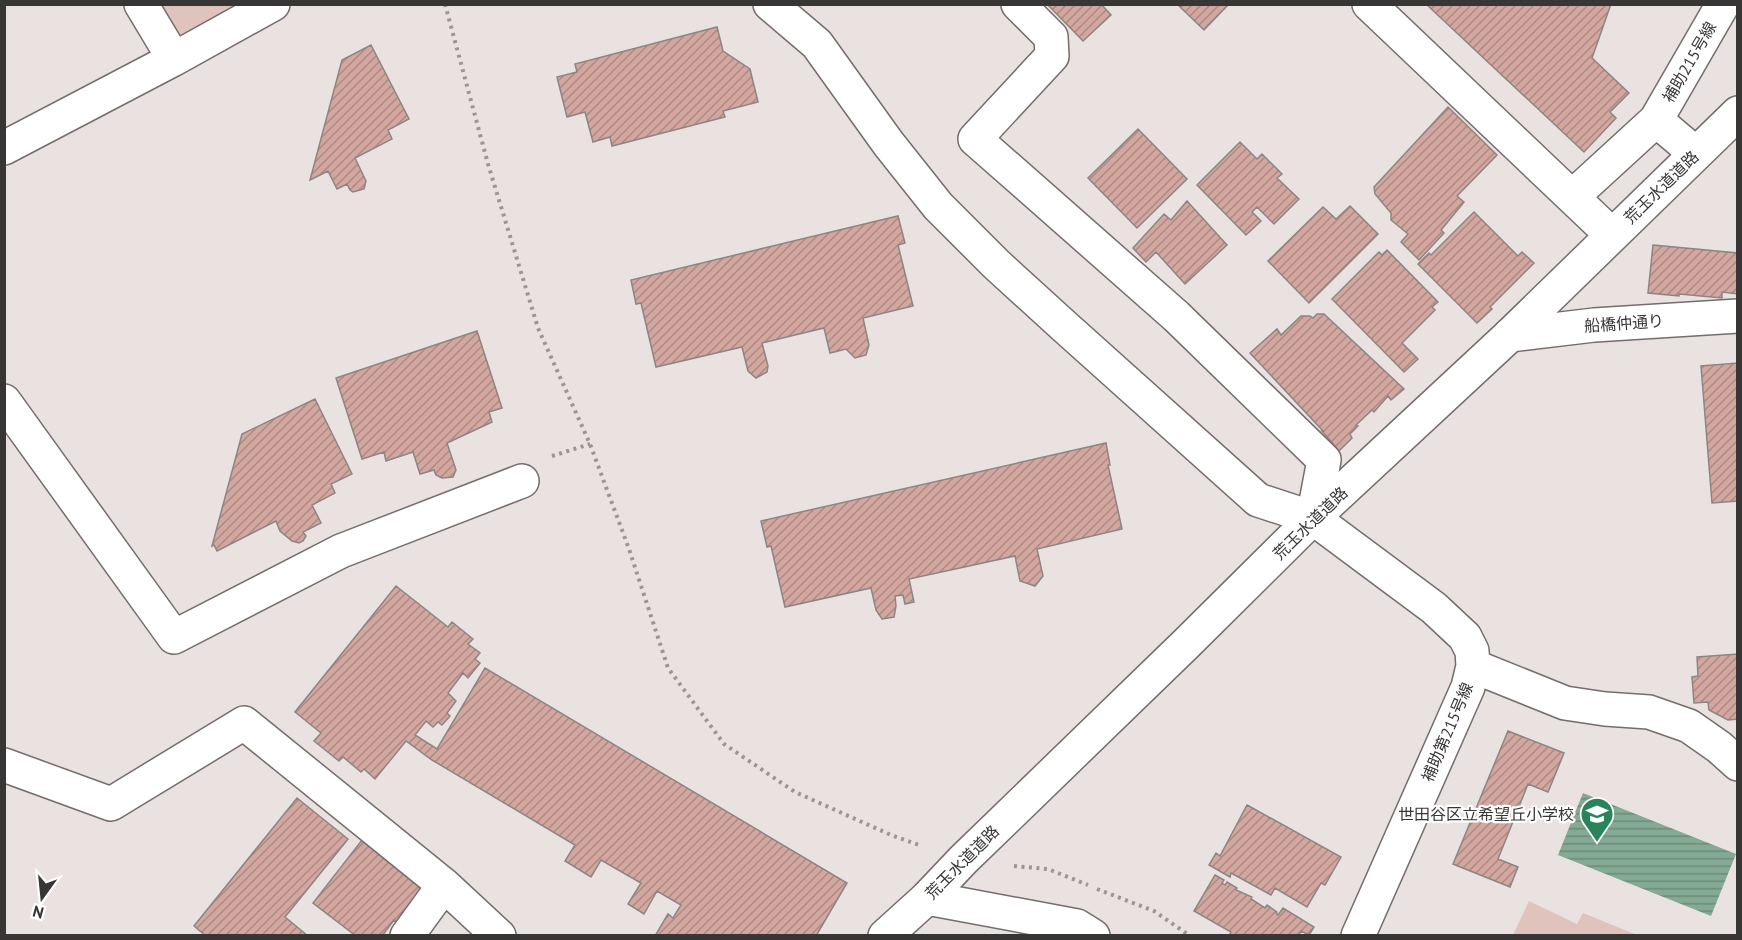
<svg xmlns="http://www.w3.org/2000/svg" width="1742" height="940" viewBox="0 0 1742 940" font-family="'PT Sans','Noto Sans JP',sans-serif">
  <defs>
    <pattern id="water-rules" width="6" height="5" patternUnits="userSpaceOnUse" patternTransform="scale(1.5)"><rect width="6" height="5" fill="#84aa93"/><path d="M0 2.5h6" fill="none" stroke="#6d8b79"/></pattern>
    <pattern id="building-hatch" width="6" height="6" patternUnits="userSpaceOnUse" patternTransform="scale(1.5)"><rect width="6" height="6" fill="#d3a79f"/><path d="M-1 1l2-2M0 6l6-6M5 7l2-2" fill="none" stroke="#ac8982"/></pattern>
  </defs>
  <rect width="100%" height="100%" fill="#eae2e1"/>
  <path fill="#e0c3bd" d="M 152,5 L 265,5 L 177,51 Z
    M 1529,901 L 1577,924 L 1583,913 L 1637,935 L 1513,935 Z"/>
  <path fill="url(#water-rules)" d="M 1583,793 L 1736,854 L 1711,916 L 1558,855 Z"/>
  <path fill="url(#building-hatch)" stroke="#8c8583" stroke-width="1.5" d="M 1047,4 L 1101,4 L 1111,15 L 1083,41 Z
    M 1177,4 L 1229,4 L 1204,30 Z
    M 1426,4 L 1611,4 L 1592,58 L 1629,93 L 1610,112 L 1616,118 L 1584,152 Z
    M 717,27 L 723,51 L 750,69 L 758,102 L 723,111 L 725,117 L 612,146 L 610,137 L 593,142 L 585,112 L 567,117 L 557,77 L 577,72 L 575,64 Z
    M 371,45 L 409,119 L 388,130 L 392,139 L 355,158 L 366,181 L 364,189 L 353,192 L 350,190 L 347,184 L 337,189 L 328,171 L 310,180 L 342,60 Z
    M 1448,107 L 1497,155 L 1457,196 L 1464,202 L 1441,230 L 1444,233 L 1419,260 L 1401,242 L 1408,234 L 1391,220 L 1391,213 L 1375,194 L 1374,187 Z
    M 1138,129 L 1187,179 L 1137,228 L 1088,178 Z
    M 1240,142 L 1257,159 L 1262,154 L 1282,174 L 1277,178 L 1299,199 L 1274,224 L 1257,207 L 1252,212 L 1261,221 L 1246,235 L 1197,185 Z
    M 1187,201 L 1227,245 L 1185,284 L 1156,252 L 1146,262 L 1133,248 L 1164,214 L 1171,220 Z
    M 1350,206 L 1378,234 L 1309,303 L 1268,261 L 1323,207 L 1336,219 Z
    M 1474,212 L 1518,256 L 1522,252 L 1534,263 L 1490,307 L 1492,309 L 1477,323 L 1418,264 L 1429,253 L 1431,255 Z
    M 898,216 L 905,243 L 898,245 L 913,306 L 863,318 L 869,345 L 866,355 L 855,358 L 846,349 L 830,353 L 824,328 L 762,343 L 768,366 L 767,372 L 756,378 L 748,371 L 742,347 L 656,367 L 641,303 L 636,304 L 631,280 Z
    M 1653,245 L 1738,253 L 1738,294 L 1722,292 L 1722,298 L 1679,294 L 1679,296 L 1648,293 Z
    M 1387,250 L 1438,302 L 1432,307 L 1435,310 L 1402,343 L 1418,359 L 1404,372 L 1332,299 L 1379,252 L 1382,255 Z
    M 1317,314 L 1324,314 L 1404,389 L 1391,400 L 1388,396 L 1374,412 L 1372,410 L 1356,425 L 1358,426 L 1350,434 L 1352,438 L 1339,451 L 1322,431 L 1323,431 L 1250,353 L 1277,329 L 1281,335 L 1301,316 L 1310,316 L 1313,318 Z
    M 477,331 L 502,408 L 489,412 L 492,422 L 447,443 L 456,470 L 453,477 L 442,478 L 436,475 L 434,470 L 420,474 L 413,452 L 386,461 L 384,452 L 362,459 L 336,378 Z
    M 1738,363 L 1738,501 L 1712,503 L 1701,366 Z
    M 315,399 L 352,474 L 331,484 L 335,493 L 312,505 L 321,523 L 303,532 L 306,536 L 303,541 L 299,543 L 292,541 L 280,531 L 276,521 L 217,551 L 214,545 L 212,546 L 242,434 Z
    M 1106,443 L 1110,465 L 1108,465 L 1122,529 L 1037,549 L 1043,576 L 1035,586 L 1020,581 L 1015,556 L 909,579 L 914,602 L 905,604 L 903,595 L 895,596 L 896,606 L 894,617 L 882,619 L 876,610 L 871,588 L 785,607 L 771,546 L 767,547 L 761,521 Z
    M 396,586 L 448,627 L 452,622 L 473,639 L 468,644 L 480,653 L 475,659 L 480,663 L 468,678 L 463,673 L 448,693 L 456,701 L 447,713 L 450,716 L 442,725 L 438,722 L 433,727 L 426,721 L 415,735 L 437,749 L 485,668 L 847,883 L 816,936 L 655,936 L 668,914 L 673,918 L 681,905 L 657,891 L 644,914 L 628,904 L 641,883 L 601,860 L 591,877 L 565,861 L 575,845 L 432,760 L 406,741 L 375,779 L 364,769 L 361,772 L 343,757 L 339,761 L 314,741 L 321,733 L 295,712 Z
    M 1738,654 L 1738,719 L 1728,720 L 1709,710 L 1708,702 L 1694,703 L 1692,677 L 1698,676 L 1697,657 Z
    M 1508,731 L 1564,753 L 1548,792 L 1528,784 L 1498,859 L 1518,867 L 1510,887 L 1453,864 Z
    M 297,798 L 348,839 L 285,917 L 308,936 L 206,936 L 194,926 Z
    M 1247,805 L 1341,857 L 1325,885 L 1321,883 L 1307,907 L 1275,888 L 1271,895 L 1231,873 L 1230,877 L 1209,865 L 1216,853 L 1220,856 Z
    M 362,840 L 426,888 L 398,924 L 394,920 L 382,936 L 356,936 L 313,903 Z
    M 1215,875 L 1224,880 L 1222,883 L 1225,885 L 1227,882 L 1237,888 L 1236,890 L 1252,897 L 1251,899 L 1265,908 L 1267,905 L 1277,912 L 1276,913 L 1278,915 L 1283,908 L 1314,927 L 1309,935 L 1301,931 L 1298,936 L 1229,936 L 1231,932 L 1194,911 Z"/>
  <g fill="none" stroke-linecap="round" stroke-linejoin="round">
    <g stroke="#746d6b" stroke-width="36">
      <path id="minor" d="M 141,4 L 174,59
        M 770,4 L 817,44 L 888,143 L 938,206 L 996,264 L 1064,326 L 1258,500 L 1313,518 L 1434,608 L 1465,637 L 1472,651 L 1473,666 L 1468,687 L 1358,936
        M 1018,4 L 1051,37 L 1052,56 L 975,139 L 1176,316 L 1324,460 L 1313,518
        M 1369,4 L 1572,197 L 1656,120 L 1695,153
        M 1656,120 L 1723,4
        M 4,148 L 174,59 L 273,4
        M 1572,197 L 1612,235
        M 1510,335 L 1594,325 L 1738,316
        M 4,401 L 174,637 L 341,551 L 522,481
        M 1473,666 L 1565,703 L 1605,709 L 1649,712 L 1689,726 L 1719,747 L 1738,764
        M 4,765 L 111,804 L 244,723 L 444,885 L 499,936
        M 927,898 L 1077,926 L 1093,936
        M 407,936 L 444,885"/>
    </g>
    <g stroke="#746d6b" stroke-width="36">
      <path id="major" d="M 885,936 L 927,898 L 963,860 L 1187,643 L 1313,518 L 1510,335 L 1738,113"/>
    </g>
    <path stroke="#9b9595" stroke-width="4" stroke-dasharray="3 4.5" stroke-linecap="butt" d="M 445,4 L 488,164 L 538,328 L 590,444 L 629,549 L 668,668 L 724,744 L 795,792 L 891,835 L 922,846
      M 552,456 L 590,444
      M 1014,866 L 1048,869 L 1088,885
      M 1097,889 L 1154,911 L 1190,936"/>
    <use href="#minor" stroke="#fff" stroke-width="33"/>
    <use href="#major" stroke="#fff" stroke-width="33"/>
  </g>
  <defs>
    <g id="school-pin" transform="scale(1.725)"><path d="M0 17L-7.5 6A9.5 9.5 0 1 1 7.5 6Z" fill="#2a845a" stroke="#fff"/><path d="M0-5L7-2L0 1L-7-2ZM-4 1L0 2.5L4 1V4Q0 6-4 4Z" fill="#fff"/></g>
  </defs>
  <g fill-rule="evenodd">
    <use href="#school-pin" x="1597" y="814"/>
  </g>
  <g text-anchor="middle" stroke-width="4.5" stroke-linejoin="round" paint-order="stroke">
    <g font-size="16" fill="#383535" stroke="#fff">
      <text transform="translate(1689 62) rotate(-60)" y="6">補助215号線</text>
      <text transform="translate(1661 187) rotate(-44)" y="6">荒玉水道道路</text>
      <text transform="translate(1624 323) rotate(-4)" y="6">船橋仲通り</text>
      <text transform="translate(1310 523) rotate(-44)" y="6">荒玉水道道路</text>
      <text transform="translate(1447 732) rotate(-67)" y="6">補助第215号線</text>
      <text transform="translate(962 862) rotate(-45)" y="6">荒玉水道道路</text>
    </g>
    <g font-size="16" fill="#383535" stroke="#fff" text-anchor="end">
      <text x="1574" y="820">世田谷区立希望丘小学校</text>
    </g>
  </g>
  <rect width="1742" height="940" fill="none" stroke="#383535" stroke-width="12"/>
  <g transform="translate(42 898) rotate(195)" stroke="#ffffff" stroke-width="4.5" paint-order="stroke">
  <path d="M0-4.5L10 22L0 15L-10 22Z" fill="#383535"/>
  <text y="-9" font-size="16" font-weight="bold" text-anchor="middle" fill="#383535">N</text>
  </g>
</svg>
